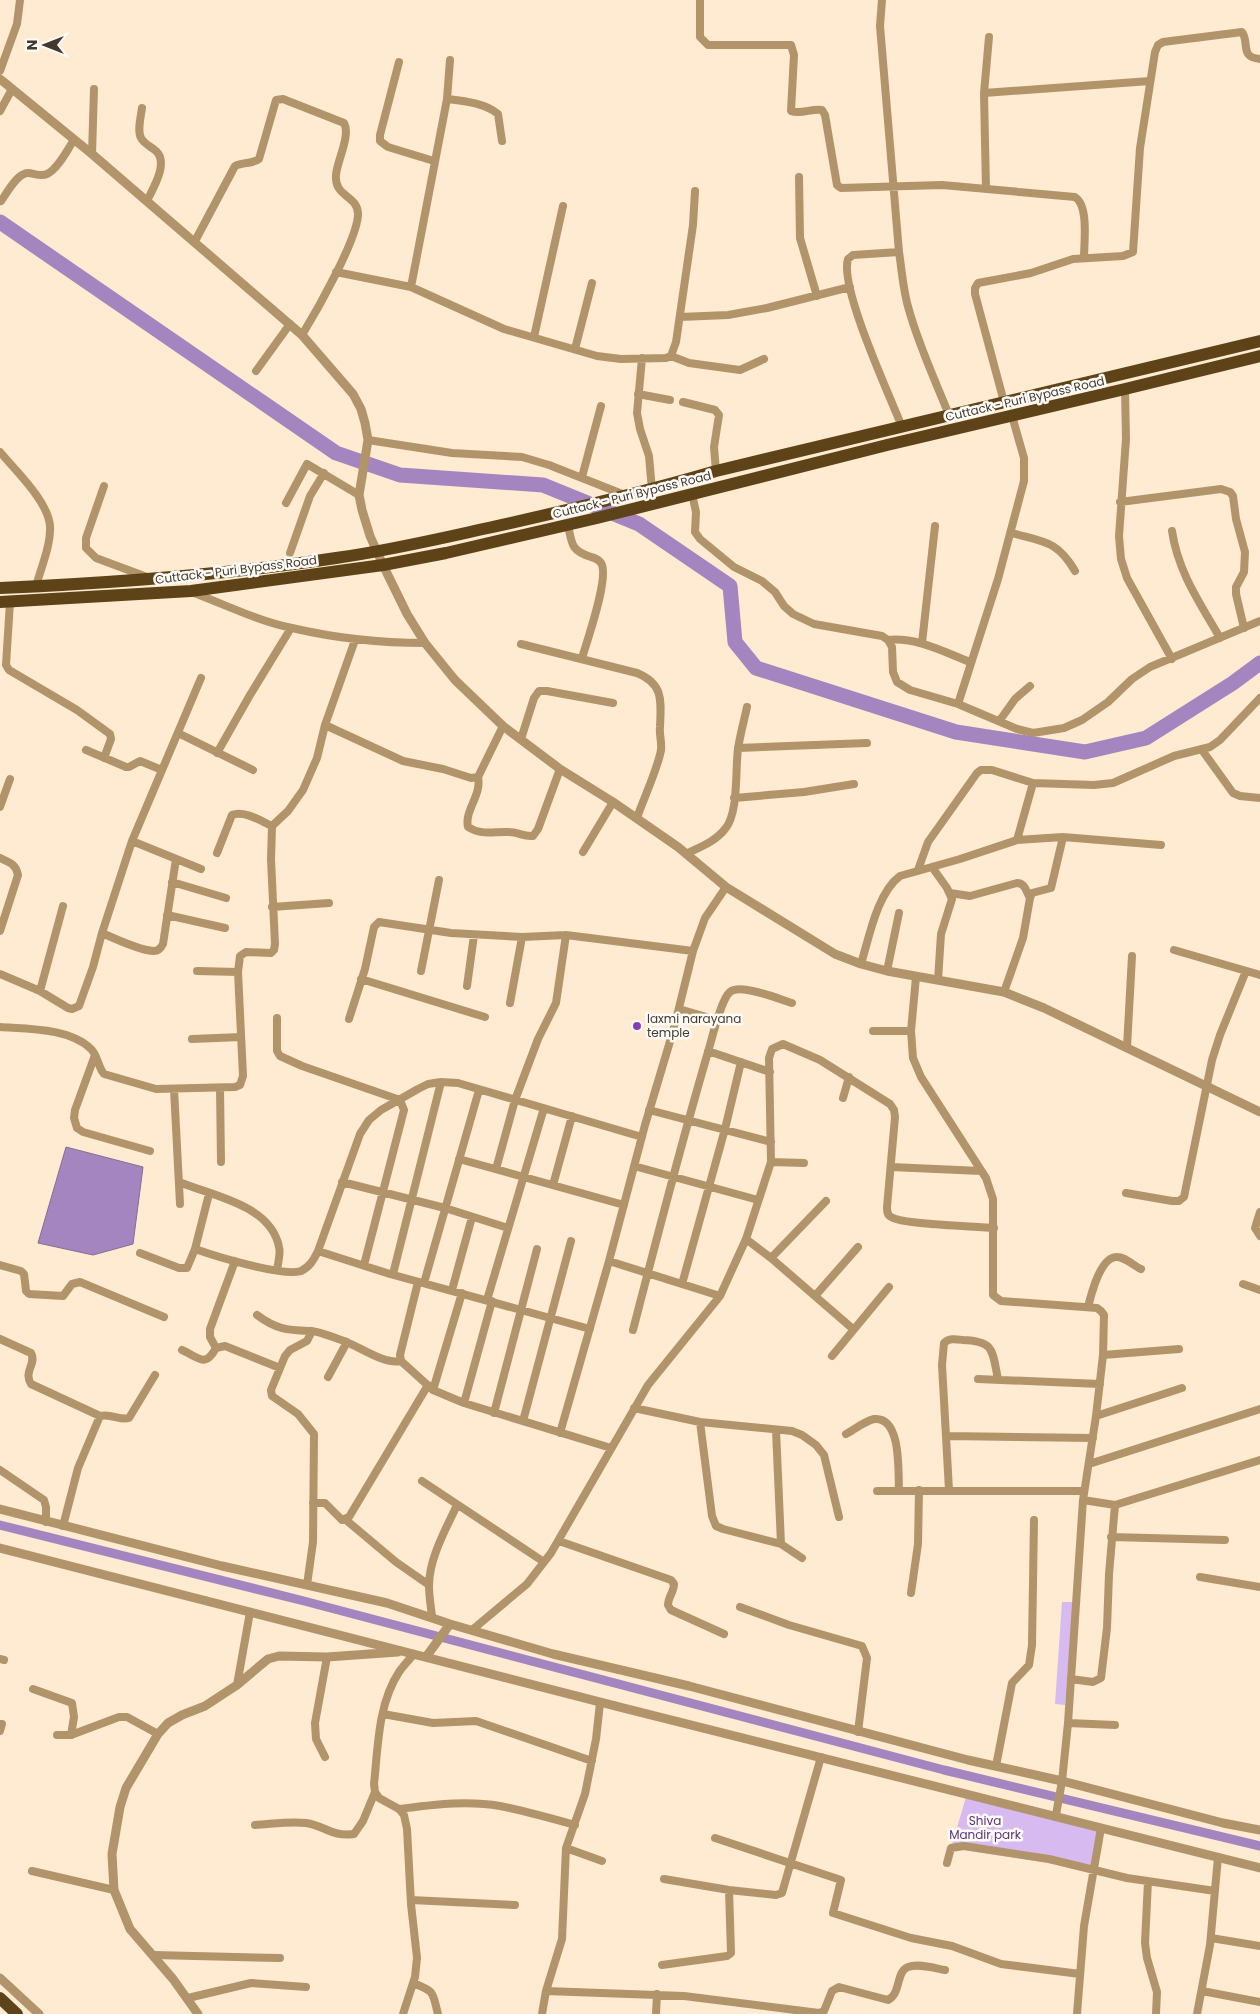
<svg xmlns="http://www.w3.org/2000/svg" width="1260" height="2014" viewBox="0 0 1260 2014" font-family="Poppins,sans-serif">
  <rect width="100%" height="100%" fill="#feebd1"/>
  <path fill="#d6baf0" d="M 1062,1602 L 1073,1602 L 1065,1705 L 1055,1704 Z
    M 966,1797 L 1100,1831 L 1093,1870 L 951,1848 Z"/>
  <path fill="#a485bf" stroke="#876e94" d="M 66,1147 L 143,1167 L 133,1244 L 93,1255 L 38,1243 Z"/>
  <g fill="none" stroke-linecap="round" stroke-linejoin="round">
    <path stroke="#a485bf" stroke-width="9" d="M 0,1525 L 304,1601 L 944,1770 L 1260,1846"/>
    <path stroke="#a485bf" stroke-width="15" d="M 0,222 L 336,453 L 400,475 L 543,485 L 639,524 L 730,586 L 735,642 L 756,668 L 956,732 L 1085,752 L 1146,738 L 1233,683 L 1260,663"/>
    <path stroke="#b2946a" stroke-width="8" d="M 700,0 L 700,37 L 708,45 L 791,45 L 794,55 L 791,111 C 801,115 812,108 822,110 L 825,115 L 837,185 L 841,188 L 942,185 L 1075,197 C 1089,206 1084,242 1084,258
      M 882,0 L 880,26 L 899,252 C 902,271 903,291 909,310 C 919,346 935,380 949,415
      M 399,62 L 380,135 L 380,141 L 388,147 L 434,161
      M 0,71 L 17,24 L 20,0
      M 984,93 L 1150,81
      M 447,99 C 464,101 485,103 498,114 L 502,141
      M 142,108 C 141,116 137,131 141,138 C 144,144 152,147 156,151 C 169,163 153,188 147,201
      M 0,111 L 12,89
      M 92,154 L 94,89
      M 799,177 L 800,238 L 817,296
      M 986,189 L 984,93 L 989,37
      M 1,201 C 7,193 17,173 28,173 C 34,173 40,177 47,174 C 58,169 67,150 74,140
      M 195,241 L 235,166 C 243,162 253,164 259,159 L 276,100 L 283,99 L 344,123 C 351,135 337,161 336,175 C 334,197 357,195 358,213 C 359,237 316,312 302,335
      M 899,252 L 853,255 L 848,259 C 839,287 890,396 902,427
      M 336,272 L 411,287 L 504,329 L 597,356 L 621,359 L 666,358 L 671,356 L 676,342 L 693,225 L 695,191
      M 411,287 L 447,99 L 450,60
      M 680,317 L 728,315 L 767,308 L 850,287
      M 534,337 L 563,206
      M 575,349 L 592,283
      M 671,356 L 689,363 L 740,370 L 764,359
      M 642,358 L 637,413 L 640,429 L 649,456 L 652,490
      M 256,371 L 290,324
      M 1125,389 L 1126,439 L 1119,536 L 1121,559 L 1127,578 L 1172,659
      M 638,394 L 670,400
      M 683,402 L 715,410 L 719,415 L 714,447 L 716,471
      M 1004,402 L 975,294 L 975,288 L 978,283 L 1031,273 L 1073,259 L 1123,256 L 1133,252 L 1140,148 L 1155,52 L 1158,45 L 1163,42 L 1242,32 C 1250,43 1239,57 1260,59
      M 368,440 L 452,453 L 522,457 L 549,465 L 625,495
      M 0,452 C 16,471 48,501 50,526 C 51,545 41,568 36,586
      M 582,477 L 601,406
      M 104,486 L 86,538 L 86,548 L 96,558 L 147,577
      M 692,494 L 696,512 L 695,532 L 700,539 L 734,567 L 762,581 L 775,592 L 784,606 L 793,614 L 814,624 L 882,636 L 888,640 L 892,647 L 893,672 L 897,682 L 910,690 L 958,704 L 1017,729 L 1033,733 L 1064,728 L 1082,720 L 1108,702 L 1132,679 L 1150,667 L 1260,621
      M 1120,502 L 1221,489 L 1230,492 L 1233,496 L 1236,519 L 1245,552 L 1244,572 L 1236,587 L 1236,594 L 1244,628
      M 286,503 L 307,464 L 359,495
      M 568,525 C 572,544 571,551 591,557 C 595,558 599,560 601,563 C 610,576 587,641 582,658
      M 1172,531 C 1178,572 1200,603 1220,638
      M 1012,533 C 1043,542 1057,540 1075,571
      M 290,553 L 310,496 L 324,473
      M 194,593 C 226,605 258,621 292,628 C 335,638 380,643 425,643
      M 10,602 L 6,665 L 9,670 L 77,710 L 110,734 L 111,739 L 104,758
      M 888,640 C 917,637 944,652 970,662
      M 922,643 L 935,526
      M 521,644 L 637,673 C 664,684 661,701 660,727 C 659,734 662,742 661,750 C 658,768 643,800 637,818
      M 958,704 L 998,579 L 1024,481 L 1024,458 L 1012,416
      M 1000,720 L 1015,699 L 1030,686
      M 325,725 L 403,761 L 443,769 L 471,778 L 478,777 L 503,726
      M 178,733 L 253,770
      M 521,739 L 534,698 L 539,691 L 547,691 L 613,703
      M 738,748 L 867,743
      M 86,750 L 126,767 L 129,767 L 140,761 L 162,770
      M 1202,750 L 1233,793 L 1240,796 L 1260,798
      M 217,753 L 250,695 L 291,628
      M 478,777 C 482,795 464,811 468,827 C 482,836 494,831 509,832 C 518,832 524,837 533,836 L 538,829 L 560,769
      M 734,798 L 804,792 L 854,784
      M 0,807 L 10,779
      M 1017,840 L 1033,783
      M 132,841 L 201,869
      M 583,852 L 613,802
      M 217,853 L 232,815 C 244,810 261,821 272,826
      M 686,854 C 700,847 716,841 725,829 C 739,813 735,770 738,749 C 740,735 744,721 747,707
      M 0,858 C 9,862 16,864 18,875 L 0,931
      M 932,867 L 947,888 L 952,899 L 941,934 L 938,980
      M 918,870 L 928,842 L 977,773 L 981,770 L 992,770 L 1033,783 L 1094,785 L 1113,783 L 1174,756 L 1210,747 L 1220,740 L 1260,698
      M 172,882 L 226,898
      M 950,893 L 970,896 L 1017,883 C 1025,883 1026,891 1030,898
      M 272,907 L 329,903
      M 167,915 L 225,928
      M 102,933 C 113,938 143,951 154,951 C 159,951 161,948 163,944 L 176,859
      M 1174,950 L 1260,975
      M 861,964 C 869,938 877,893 900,876 L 960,859 L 1017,840 L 1063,837 L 1161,845
      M 197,971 L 238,972
      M 421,971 L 439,880
      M 887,971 L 899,913
      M 0,974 L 40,991 L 68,1008 L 72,1009 L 79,1006 L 93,967 L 102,933 L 132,841 L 201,678
      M 916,977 L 911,1031 L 913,1058 L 921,1077 L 986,1178 L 993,1199 L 993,1295 L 1001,1301 L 1097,1308 L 1101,1311 L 1104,1315 L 1103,1355 L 1096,1416 L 1083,1500 L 1068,1723 L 1062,1781 L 1056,1815
      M 361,979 L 485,1017
      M 467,986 L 474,935
      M 40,991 L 63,906
      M 1004,992 L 1023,938 L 1030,898 L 1032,893 L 1051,888 L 1063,837
      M 510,1003 L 522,937
      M 679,1009 L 717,1020
      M 277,1018 L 277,1051 L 280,1056 L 302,1066 L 400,1100 L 404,1110 L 364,1265
      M 349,1019 L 365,969 L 374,927 L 379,922 L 451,933 L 522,937 L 566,935 L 693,951
      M 0,1027 C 28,1029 70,1028 91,1049 C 98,1056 98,1067 104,1074 L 156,1089 L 235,1087 L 240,1085 L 243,1076 L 238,972 L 240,956 L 246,952 L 271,953 L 274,950 L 275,944 L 271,859 L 272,826 L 288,811 L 303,790 L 317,758 L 325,725 L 355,640
      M 873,1031 L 911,1031
      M 192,1039 L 241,1037
      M 1127,1047 L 1132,956
      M 708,1051 L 770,1072
      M 95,1055 L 75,1110 L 74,1118 L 77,1128 L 83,1132 L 150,1151
      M 220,1088 L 221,1162
      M 174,1089 L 180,1204
      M 843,1098 L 849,1077
      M 649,1110 L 771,1142
      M 459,1159 L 624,1205
      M 771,1162 L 804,1163
      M 634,1166 L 758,1200
      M 891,1167 L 981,1171
      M 496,1169 L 515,1100 L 538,1039 L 556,1003 L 566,935
      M 179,1182 C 213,1196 271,1205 279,1247 C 281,1254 278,1262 277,1270
      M 342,1182 L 445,1208 L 508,1228
      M 553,1185 L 572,1116
      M 1126,1193 L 1172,1201 L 1179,1201 L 1184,1197 L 1212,1060 L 1220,1035 L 1246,971
      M 1260,1212 L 1255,1228 L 1260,1236
      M 746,1239 L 771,1258 L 853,1329
      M 195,1249 C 215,1256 283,1277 301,1271 C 310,1267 314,1259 318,1251 L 360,1134 L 369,1120 L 381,1110 L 418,1089 L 428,1084 L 441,1082 L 458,1083 L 642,1137
      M 318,1251 L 390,1274 L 590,1329
      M 140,1253 L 179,1268 L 187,1268 L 195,1249 L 209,1194
      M 771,1258 L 826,1201
      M 609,1261 L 720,1296
      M 0,1265 L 21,1271 L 24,1274 L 26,1291 L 29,1294 L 63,1296 L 72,1284 L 80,1282 L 164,1317
      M 393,1274 L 441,1082
      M 418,1282 L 400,1355 L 401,1361 L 433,1390 L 464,1403 L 611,1448
      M 424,1283 L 479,1090
      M 682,1284 L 725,1129 L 741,1062
      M 1243,1284 L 1260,1290
      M 452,1290 L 472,1217
      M 815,1296 L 858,1247
      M 487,1300 L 544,1108
      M 1088,1307 C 1091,1295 1100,1258 1116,1257 C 1124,1256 1134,1266 1141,1269
      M 257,1315 C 277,1330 288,1330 311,1331 C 322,1332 334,1338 344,1341 C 360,1347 385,1365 401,1361
      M 633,1330 C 657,1237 681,1144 708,1052 C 712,1039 721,999 730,992 C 740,983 779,999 792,1003
      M 0,1339 L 31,1353 C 37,1364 23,1371 31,1384 L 100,1416
      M 216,1348 L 210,1337 L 210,1329 L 235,1261
      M 182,1350 C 200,1358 205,1368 216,1348 L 225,1346 L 280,1368
      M 1103,1355 L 1179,1349
      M 832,1356 L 889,1287
      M 328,1377 L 347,1342
      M 978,1379 L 1100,1384
      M 433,1390 L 462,1293
      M 464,1403 L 492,1301
      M 634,1408 L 700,1422 L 792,1431 L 802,1435 L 816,1445 L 824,1455 L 839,1517
      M 494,1413 L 537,1249
      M 1096,1416 L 1182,1388
      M 523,1421 L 571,1241
      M 700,1422 L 712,1516 L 716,1526 L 723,1529 L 781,1544 L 802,1558
      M 776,1430 L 781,1544
      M 560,1433 L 609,1261 L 645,1125 L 674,1028 L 693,951 L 705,918 L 726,887
      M 846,1434 C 855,1429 865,1421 874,1419 C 902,1416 898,1473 899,1491
      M 947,1436 L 1093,1438
      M 1089,1464 L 1260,1409
      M 0,1470 L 44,1500 L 46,1507 L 46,1522
      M 422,1481 L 544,1562
      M 949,1490 L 942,1365 L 944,1343 C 949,1338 955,1339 963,1340 C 995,1341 992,1351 998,1379
      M 877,1491 L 1084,1491
      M 1083,1500 L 1115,1505 L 1260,1460
      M 313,1503 L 325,1503 L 342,1520 L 349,1517 L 428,1385
      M 346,1520 L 396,1562 L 429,1585
      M 63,1526 L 78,1468 L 100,1416 C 111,1413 120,1421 129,1418 L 155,1375
      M 1111,1537 L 1225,1540
      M 559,1541 L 671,1580 L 674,1584 C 674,1592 668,1597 668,1605 L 671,1610 L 724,1634
      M 1200,1577 L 1260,1587
      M 307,1585 L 313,1542 L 314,1434 L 298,1414 L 272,1396 L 271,1390 L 285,1356 L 290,1350 L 307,1341 L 312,1331
      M 911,1593 L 918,1544 L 919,1490
      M 740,1607 L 789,1625 L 862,1646 L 867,1658 L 858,1732
      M 432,1617 C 431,1607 429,1596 429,1586 C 429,1558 446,1529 457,1505
      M 472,1630 L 527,1584 L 551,1553 L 648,1385 L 720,1296 L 746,1239 L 771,1162 L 769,1058 L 772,1049 L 783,1044 L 820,1060 L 890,1104 L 894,1110 L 895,1117 L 887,1207 C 887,1211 887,1215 891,1217 C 903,1225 976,1226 994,1228
      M 0,1659 L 4,1660
      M 1071,1679 L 1093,1682 L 1101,1678 L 1107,1628 L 1109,1574 L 1115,1505
      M 237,1685 L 250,1612
      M 33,1689 L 72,1703 L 74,1717 L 71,1735
      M 383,1714 L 433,1723 L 476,1721 L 592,1761
      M 1068,1723 L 1115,1725
      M 0,1724 L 2,1724 L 0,1731
      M 57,1735 L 71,1735 L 119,1717 L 127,1717 L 158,1734
      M 325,1757 L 316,1739 L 315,1723 L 327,1657
      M 996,1766 L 1012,1683 L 1029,1665 L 1032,1645 L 1034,1520
      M 399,1809 C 432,1805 466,1800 500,1806 C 525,1811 550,1818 575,1825
      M 255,1825 C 272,1824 290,1821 306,1823 C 326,1826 331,1837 354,1834 L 363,1821 L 375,1792
      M 715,1838 L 841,1880 L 833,1913 L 911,1938 L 952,1946 L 1001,1964 L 1080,1974
      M 566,1848 L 602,1861
      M 947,1863 L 951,1848 L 964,1846 L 1049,1859 L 1127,1878 L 1215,1891
      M 32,1871 L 114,1890
      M 664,1879 L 729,1890 L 776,1895 L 782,1893 L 821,1757
      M 1148,1881 L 1145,1943 L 1147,1958 L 1157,1992 L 1156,2014
      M 411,1900 L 515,1905
      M 1211,1938 L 1260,1946
      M 154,1955 L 280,1958
      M 662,1965 L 727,1956 L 731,1953 L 729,1890
      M 413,1983 C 436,1992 432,1992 438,2014
      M 546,1991 L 684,1996 L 819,2013 L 824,2011 L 832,1991 L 839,1987 L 888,2000 C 901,1994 896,1971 908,1967 C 918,1963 934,1968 945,1970
      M 1202,1991 L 1260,2002
      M 188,1998 L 251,1983 L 306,1987
      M 403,2014 L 415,1977 L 417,1958 L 411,1904 L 407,1829 L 404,1815 L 399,1809 L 379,1798 L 375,1792 L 374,1784 C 378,1747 378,1704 399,1672 C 403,1666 409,1660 414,1654
      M 542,2014 L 546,1991 L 562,1939 L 566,1848 L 585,1794 L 596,1739 L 600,1703
      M 656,2014 L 657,1994
      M 1077,2014 L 1084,1926 L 1101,1828
      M 1197,2014 L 1210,1945 L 1218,1857"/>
    <path stroke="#b2946a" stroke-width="9" d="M 0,79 L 92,154 L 302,335 L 353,394 L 361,409 L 365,423 L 368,440 L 359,495 L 362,510 L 370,536 L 383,565 L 407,614 L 425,643 L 455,680 L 503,726 L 560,769 L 613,802 L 678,847 L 726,887 L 835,954 L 861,964 L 887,971 L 1004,992 L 1044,1008 L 1260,1112
      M 0,1509 L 222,1566 L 387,1603 L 450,1624 L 553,1654 L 689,1686 L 968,1760 L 1062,1781 L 1223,1823 L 1260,1830
      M 0,1548 C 419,1658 840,1762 1260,1868
      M 426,1657 L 450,1624
      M 0,1978 L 39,2014
      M 198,2014 L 173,1979 L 130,1929 L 114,1890 L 112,1854 L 120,1807 L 126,1788 L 158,1734 L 168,1723 L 182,1715 L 205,1706 L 237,1685 L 268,1659 L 279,1656 L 327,1657 L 398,1652"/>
    <path stroke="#5e4318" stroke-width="12" d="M 0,588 C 113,583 224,575 336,558 C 387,551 438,539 488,528 C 565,511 641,493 716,471 L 1260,341
      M 0,602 L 191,591 L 383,565 L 446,553 L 597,518 L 887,445 L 1125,389 L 1260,356
      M 0,1998 L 17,2014"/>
  </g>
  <circle fill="#8541b4" stroke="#fffbf6" stroke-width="2" cx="637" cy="1026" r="5"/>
  <g text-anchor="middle" stroke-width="5" stroke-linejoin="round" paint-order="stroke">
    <g font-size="12" fill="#423a30" stroke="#fffbf6">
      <text transform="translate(1025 399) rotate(-13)" y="4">Cuttack - Puri Bypass Road</text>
      <text transform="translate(632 495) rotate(-14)" y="4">Cuttack - Puri Bypass Road</text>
      <text transform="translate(236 570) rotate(-7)" y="4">Cuttack - Puri Bypass Road</text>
    </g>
    <g font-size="12" fill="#423a30" stroke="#fffbf6" text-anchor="start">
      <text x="647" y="1023">laxmi narayana<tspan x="647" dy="14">temple</tspan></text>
    </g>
    <g font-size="12" fill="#5c337a" stroke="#fffbf6">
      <text x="985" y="1825">Shiva<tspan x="985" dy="14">Mandir park</tspan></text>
    </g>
  </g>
  <g transform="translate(45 45) rotate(270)" stroke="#fffbf6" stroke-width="4" paint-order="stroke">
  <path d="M0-4L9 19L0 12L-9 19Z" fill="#423a30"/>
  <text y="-8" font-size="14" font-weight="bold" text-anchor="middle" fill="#423a30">N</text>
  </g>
</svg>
